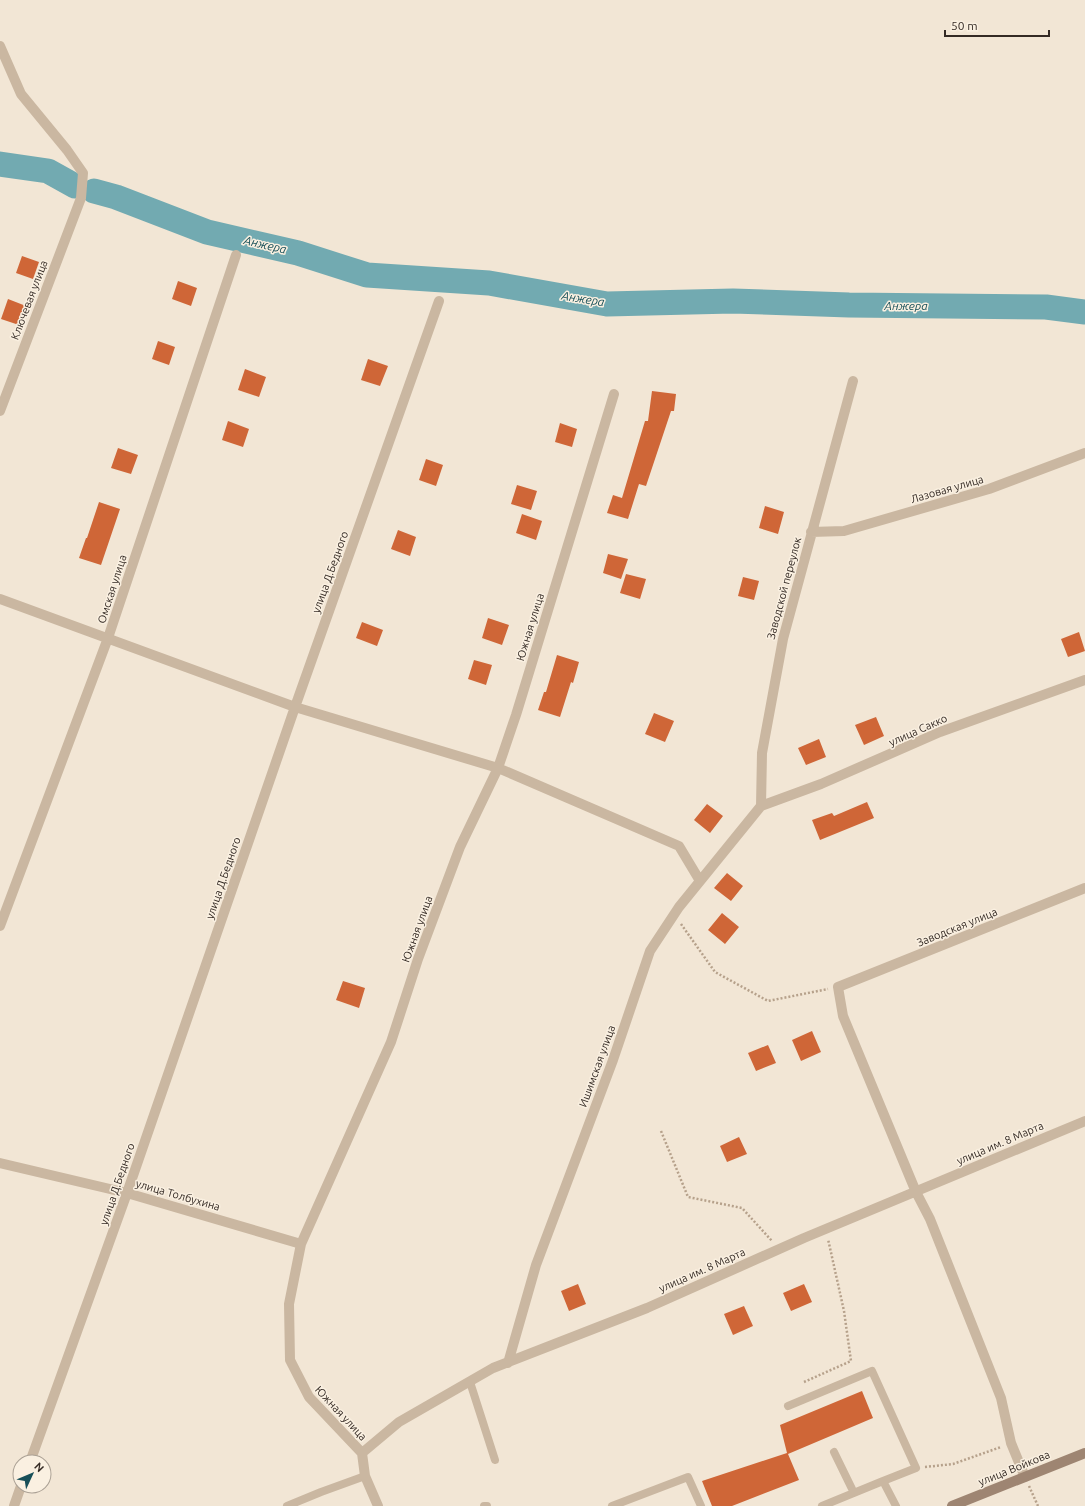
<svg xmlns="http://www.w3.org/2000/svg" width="1085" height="1506" viewBox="0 0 1085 1506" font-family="Ubuntu,sans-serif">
  <rect width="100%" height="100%" fill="#f2e6d5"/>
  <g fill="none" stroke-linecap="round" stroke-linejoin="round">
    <path stroke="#72aab1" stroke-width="25" d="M 0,164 L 48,171 L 75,186
      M 94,191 L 116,197 L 207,232 L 298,253 L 367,275 L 489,283 L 607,304 L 733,301 L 849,305 L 1046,307 L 1085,312"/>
  </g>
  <path fill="#cf6637" d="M 22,256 L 39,262 L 33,279 L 16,273 Z
    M 178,281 L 197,288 L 191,306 L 172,299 Z
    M 8,299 L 26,306 L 19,325 L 1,319 Z
    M 158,341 L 175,347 L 169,365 L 152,359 Z
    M 368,359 L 388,366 L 380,386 L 361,380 Z
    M 245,369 L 266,377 L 259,397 L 238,390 Z
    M 652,391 L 676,394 L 674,411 L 671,411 L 646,486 L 639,484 L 628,519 L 607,513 L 613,495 L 622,498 L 645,421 L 648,421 Z
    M 228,421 L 249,429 L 243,447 L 222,440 Z
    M 560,423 L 577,429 L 572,447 L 555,442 Z
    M 118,448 L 138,455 L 131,474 L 111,468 Z
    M 426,459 L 443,465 L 436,486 L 419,480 Z
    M 517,485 L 537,491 L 531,510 L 511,504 Z
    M 99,502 L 120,509 L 101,565 L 79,558 L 86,538 L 87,538 Z
    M 765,506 L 784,512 L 778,534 L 759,528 Z
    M 522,514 L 542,521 L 536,540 L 516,533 Z
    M 398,530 L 416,537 L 410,556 L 391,549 Z
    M 608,554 L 628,559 L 621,579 L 603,573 Z
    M 626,574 L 646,579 L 640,599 L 620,593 Z
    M 743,577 L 759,581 L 754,600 L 738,596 Z
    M 488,618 L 509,625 L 502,645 L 482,638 Z
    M 362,622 L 383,630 L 377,646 L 356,638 Z
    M 1079,632 L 1085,651 L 1068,657 L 1061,639 Z
    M 557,655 L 579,662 L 573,683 L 571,682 L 560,717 L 538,710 L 544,692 L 546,692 Z
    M 474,660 L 492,665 L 486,685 L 468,679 Z
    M 654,713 L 674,721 L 665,742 L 645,734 Z
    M 876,717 L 884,736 L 864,745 L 855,725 Z
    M 819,739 L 826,757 L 806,765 L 798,748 Z
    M 867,802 L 874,818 L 820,840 L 812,820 L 832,813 L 834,816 Z
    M 707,804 L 723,816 L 710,833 L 694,820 Z
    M 727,873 L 743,886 L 731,901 L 714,888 Z
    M 722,913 L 739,927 L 725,944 L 708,930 Z
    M 343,981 L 365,988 L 359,1008 L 336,1000 Z
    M 812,1031 L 821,1052 L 801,1061 L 792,1040 Z
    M 768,1045 L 776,1063 L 756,1071 L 748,1053 Z
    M 739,1137 L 747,1154 L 727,1162 L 720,1146 Z
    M 578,1284 L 586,1304 L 569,1311 L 561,1291 Z
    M 804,1284 L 812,1302 L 791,1311 L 783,1293 Z
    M 744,1306 L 753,1326 L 733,1335 L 724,1314 Z
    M 862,1391 L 873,1418 L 788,1454 L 799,1480 L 732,1506 L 712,1506 L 702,1481 L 787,1453 L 780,1425 Z"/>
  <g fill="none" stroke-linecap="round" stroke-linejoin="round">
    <path stroke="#b6a18b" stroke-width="2.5" stroke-dasharray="2 2" stroke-linecap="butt" d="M 681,924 L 715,972 L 768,1001 L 828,989
      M 661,1131 L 688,1197 L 742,1208 L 772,1241
      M 804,1382 L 851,1361 L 844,1311 L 828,1239
      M 925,1467 L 953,1464 L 1001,1447
      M 1029,1486 L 1038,1506"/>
    <path stroke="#cab7a1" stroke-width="8" d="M 470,1382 L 495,1460
      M 788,1406 L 872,1371 L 916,1468 L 883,1481 L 896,1506
      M 834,1452 L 854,1493
      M 287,1506 L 321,1492 L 365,1476
      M 484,1506 L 487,1506
      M 612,1506 L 688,1477 L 701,1506
      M 822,1506 L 883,1481"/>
    <path stroke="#cab7a1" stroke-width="10" d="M 0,46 L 21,94 L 67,150 L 83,173 L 81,198 L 0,411
      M 811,532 L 844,531 L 989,489 L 1085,453
      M 0,599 L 295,707 L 498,768 L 679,846 L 700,881
      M 761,806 L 762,753 L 783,639 L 853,381
      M 761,806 L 821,784 L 940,732 L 1085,680
      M 0,926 L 108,638 L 236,255
      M 0,1163 L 127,1193 L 301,1244
      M 508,1363 L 536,1265 L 613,1060 L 650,951 L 679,907 L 761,806
      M 362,1453 L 309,1397 L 290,1360 L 289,1304 L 301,1244 L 391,1042 L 418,959 L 460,847 L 498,768 L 516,715 L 614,394
      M 30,1462 L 127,1193 L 295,707 L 439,301
      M 1025,1477 L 1011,1443 L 1001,1398 L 930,1219 L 916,1192 L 843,1016 L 838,987 L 1085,888
      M 14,1506 L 21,1486
      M 378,1506 L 365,1476 L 362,1453 L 399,1422 L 493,1368 L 647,1308 L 804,1238 L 1085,1121"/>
    <path stroke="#9e8572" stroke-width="10" d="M 952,1506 L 1085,1453"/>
  </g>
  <g text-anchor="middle" stroke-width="3" stroke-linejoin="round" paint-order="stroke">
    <g font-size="11" fill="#342a24" stroke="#faf0e1">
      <text transform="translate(29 300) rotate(-69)" y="4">Ключевая улица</text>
      <text transform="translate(947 489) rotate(-16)" y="4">Лазовая улица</text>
      <text transform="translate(330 572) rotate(-70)" y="4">улица Д.Бедного</text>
      <text transform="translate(784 588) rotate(-75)" y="4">Заводской переулок</text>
      <text transform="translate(112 589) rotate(-72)" y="4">Омская улица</text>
      <text transform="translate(530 627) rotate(-73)" y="4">Южная улица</text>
      <text transform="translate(918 730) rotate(-24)" y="4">улица Сакко</text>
      <text transform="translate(223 878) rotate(-71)" y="4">улица Д.Бедного</text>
      <text transform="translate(957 927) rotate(-22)" y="4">Заводская улица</text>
      <text transform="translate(417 929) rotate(-70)" y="4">Южная улица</text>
      <text transform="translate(597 1066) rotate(-70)" y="4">Ишимская улица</text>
      <text transform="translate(1000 1143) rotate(-23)" y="4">улица им. 8 Марта</text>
      <text transform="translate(117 1184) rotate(-71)" y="4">улица Д.Бедного</text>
      <text transform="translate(178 1195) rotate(16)" y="4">улица Толбухина</text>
      <text transform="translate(702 1270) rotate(-24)" y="4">улица им. 8 Марта</text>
      <text transform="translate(341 1413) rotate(47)" y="4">Южная улица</text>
      <text transform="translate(1014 1468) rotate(-22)" y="4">улица Войкова</text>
    </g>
    <g font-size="12" font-style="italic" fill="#174f58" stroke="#faf0e1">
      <text transform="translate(265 245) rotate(13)" y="4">Анжера</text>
      <text transform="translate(583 299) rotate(9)" y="4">Анжера</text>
      <text x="906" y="310">Анжера</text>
    </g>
  </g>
  <g transform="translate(32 1474) rotate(46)"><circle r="19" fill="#faf0e1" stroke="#aba195"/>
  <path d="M0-3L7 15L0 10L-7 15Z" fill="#174f58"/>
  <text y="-6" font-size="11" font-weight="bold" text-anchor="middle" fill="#342a24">N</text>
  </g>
  <path d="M945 30v6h104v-6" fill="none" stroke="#342a24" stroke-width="2"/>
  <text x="951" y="30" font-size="12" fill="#342a24" stroke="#faf0e1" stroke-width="3" paint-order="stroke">50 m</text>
</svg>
